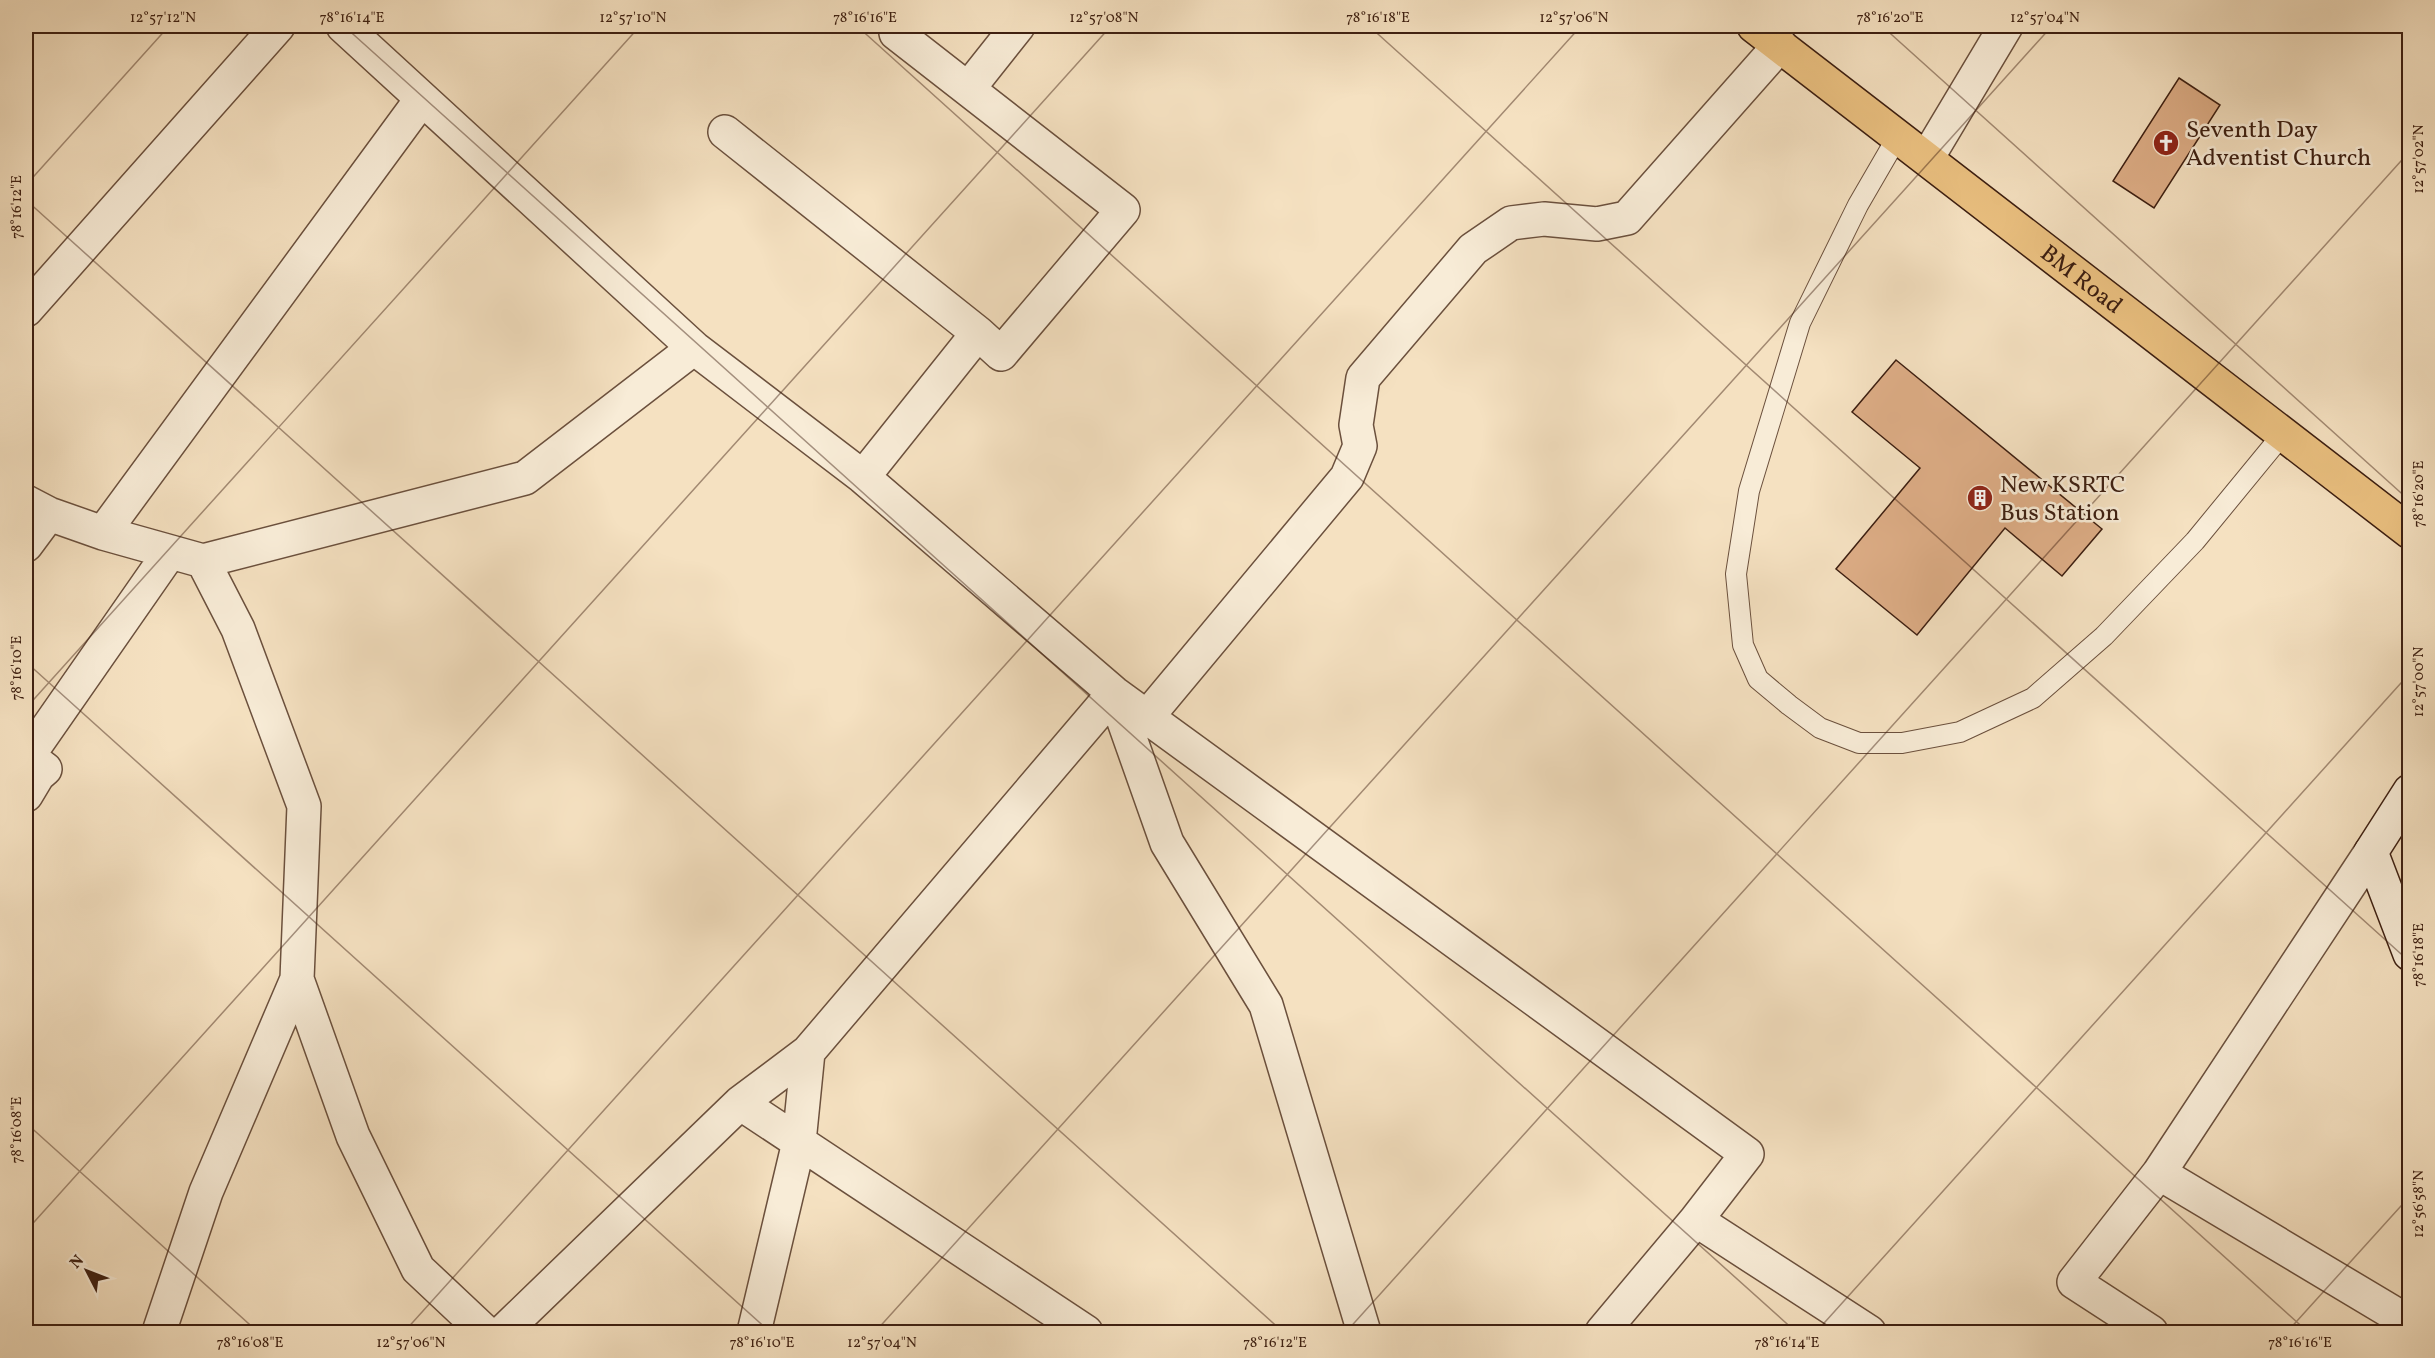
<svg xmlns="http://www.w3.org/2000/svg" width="2435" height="1358" viewBox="0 0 2435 1358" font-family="Vollkorn,serif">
  <rect width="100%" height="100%" fill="#f5e1c1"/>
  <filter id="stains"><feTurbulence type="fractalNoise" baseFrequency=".00333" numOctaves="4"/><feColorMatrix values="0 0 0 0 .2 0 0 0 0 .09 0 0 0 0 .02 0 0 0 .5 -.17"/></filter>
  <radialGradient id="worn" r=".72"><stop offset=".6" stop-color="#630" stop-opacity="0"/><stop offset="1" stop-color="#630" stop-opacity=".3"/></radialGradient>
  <path fill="#ddad86" stroke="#3d1f11" stroke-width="1.5" d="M 2179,78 L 2220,105 L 2154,208 L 2113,181 Z
    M 1896,360 L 2102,529 L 2062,576 L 2005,528 L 1917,635 L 1836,569 L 1920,468 L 1852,412 Z"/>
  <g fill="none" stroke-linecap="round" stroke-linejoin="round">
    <g stroke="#6b503d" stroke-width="22">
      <path id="lane" d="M 1898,136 L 1858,205 L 1800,323 L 1749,491 L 1736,574 L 1743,645 L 1758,679 L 1789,705 L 1820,728 L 1859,743 L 1902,743 L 1960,732 L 2033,698 L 2104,636 L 2195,541 L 2282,435"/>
    </g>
    <g stroke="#6b503d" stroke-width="36">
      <path id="street" d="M 343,26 L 694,348
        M 896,33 L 1123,210 L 1001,354 L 978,333
        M 968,89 L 1018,26
        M 725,132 L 978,333 L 863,477
        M 1927,158 L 2006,26
        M 26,310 L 278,26
        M 26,502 L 49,514 L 103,533 L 203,561 L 525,478 L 694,348 L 863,477 L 1114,693 L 1747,1154 L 1696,1220 L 1869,1332
        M 103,533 L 421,100
        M 26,545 L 49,514
        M 1114,693 L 1167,843 L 1266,1005 L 1364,1332
        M 1147,717 L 1347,477 L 1360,446 L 1356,425 L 1363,378 L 1473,249 L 1511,223 L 1544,219 L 1597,224 L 1627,218 L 1780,45
        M 26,795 L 38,775 L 45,769 L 28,756 L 170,552
        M 2371,852 L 2159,1173 L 2410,1323
        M 297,979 L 353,1136 L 418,1269 L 485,1332
        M 740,1103 L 1086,1332
        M 159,1332 L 206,1192 L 297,979 L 304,806 L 238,629 L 203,561
        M 503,1332 L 740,1103 L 808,1052 L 1114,693
        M 754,1332 L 799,1142 L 808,1052
        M 1602,1332 L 1696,1220
        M 2151,1332 L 2074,1282 L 2159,1173"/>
    </g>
    <g stroke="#3d1f11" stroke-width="36">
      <path id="secondary" d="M 2410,791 L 2371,852 L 2410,954"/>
    </g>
    <g stroke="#3d1f11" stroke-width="36">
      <g id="primary">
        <path id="s1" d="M 1754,26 L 2410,532"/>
      </g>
    </g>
    <use href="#lane" stroke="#f8ecd7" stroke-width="20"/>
    <use href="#street" stroke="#f8ecd7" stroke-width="33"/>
    <use href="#secondary" stroke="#f8ecd7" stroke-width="33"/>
    <use href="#primary" stroke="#eac080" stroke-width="33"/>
  </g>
  <path fill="none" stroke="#3d1f11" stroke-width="1.5" stroke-opacity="0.45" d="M 344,26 L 1796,1332M 857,26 L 2308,1332M 1369,26 L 2410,962M 1882,26 L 2410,501M 2394,26 L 2410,39M 26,185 L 169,26M 26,200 L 1283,1332M 26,662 L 770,1332M 26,708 L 640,26M 26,1123 L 258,1332M 26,1231 L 1111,26M 404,1332 L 1581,26M 875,1332 L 2052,26M 1346,1332 L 2410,151M 1816,1332 L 2410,673M 2287,1332 L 2410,1196"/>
  <defs>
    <g id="church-disc" transform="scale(1.35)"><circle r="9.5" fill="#8f2418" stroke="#f8ecd7"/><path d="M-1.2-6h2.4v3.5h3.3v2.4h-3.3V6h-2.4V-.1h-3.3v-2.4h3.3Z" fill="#fff"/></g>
    <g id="building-disc" transform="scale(1.35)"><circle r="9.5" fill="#8f2418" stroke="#f8ecd7"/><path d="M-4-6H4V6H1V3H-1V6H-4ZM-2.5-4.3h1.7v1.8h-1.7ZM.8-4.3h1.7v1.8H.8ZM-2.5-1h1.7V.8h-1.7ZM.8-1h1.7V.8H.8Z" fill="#fff"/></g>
  </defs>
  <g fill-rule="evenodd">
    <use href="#church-disc" x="2166" y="143"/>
    <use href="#building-disc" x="1980" y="498"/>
  </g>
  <g text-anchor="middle" stroke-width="5" stroke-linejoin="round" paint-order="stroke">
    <g font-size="24" fill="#3d1f11" stroke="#f8ecd7" text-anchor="start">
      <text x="2186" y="137">Seventh Day<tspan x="2186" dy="28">Adventist Church</tspan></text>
      <text x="2000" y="492">New KSRTC<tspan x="2000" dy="28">Bus Station</tspan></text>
    </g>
    <g font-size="24" fill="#3d1f11" stroke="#f8ecd7">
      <text dy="8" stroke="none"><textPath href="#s1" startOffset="414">BM Road</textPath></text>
    </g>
  </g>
  <rect width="2435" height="1358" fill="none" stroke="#f5e1c1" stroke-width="66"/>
  <g transform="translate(87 1271) rotate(312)" stroke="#f8ecd7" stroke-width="4.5" paint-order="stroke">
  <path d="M0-4.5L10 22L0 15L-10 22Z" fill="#3d1f11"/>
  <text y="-9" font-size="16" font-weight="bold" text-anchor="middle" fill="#3d1f11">N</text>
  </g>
  <rect x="33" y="33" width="2369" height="1292" fill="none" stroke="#3d1f11" stroke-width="2"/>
  <g font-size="15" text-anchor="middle" fill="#3d1f11">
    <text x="163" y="22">12°57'12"N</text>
    <text x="352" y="22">78°16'14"E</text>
    <text x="633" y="22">12°57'10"N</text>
    <text x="865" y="22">78°16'16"E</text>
    <text x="1104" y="22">12°57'08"N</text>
    <text x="1378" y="22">78°16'18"E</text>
    <text x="1574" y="22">12°57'06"N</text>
    <text x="1890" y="22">78°16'20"E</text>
    <text x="2045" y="22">12°57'04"N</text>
    <text transform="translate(2418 159) rotate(-90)" y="5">12°57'02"N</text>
    <text transform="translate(16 207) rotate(-90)" y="5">78°16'12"E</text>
    <text transform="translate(2418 494) rotate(-90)" y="5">78°16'20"E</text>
    <text transform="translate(16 668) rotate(-90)" y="5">78°16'10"E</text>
    <text transform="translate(2418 682) rotate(-90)" y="5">12°57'00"N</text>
    <text transform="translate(2418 955) rotate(-90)" y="5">78°16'18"E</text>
    <text transform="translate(16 1130) rotate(-90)" y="5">78°16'08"E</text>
    <text transform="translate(2418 1204) rotate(-90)" y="5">12°56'58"N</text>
    <text x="250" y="1347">78°16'08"E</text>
    <text x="411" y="1347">12°57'06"N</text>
    <text x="762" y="1347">78°16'10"E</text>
    <text x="882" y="1347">12°57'04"N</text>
    <text x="1275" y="1347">78°16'12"E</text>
    <text x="1787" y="1347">78°16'14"E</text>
    <text x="2300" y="1347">78°16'16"E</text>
  </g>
  <rect width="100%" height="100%" filter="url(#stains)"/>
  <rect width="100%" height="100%" fill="url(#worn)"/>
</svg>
